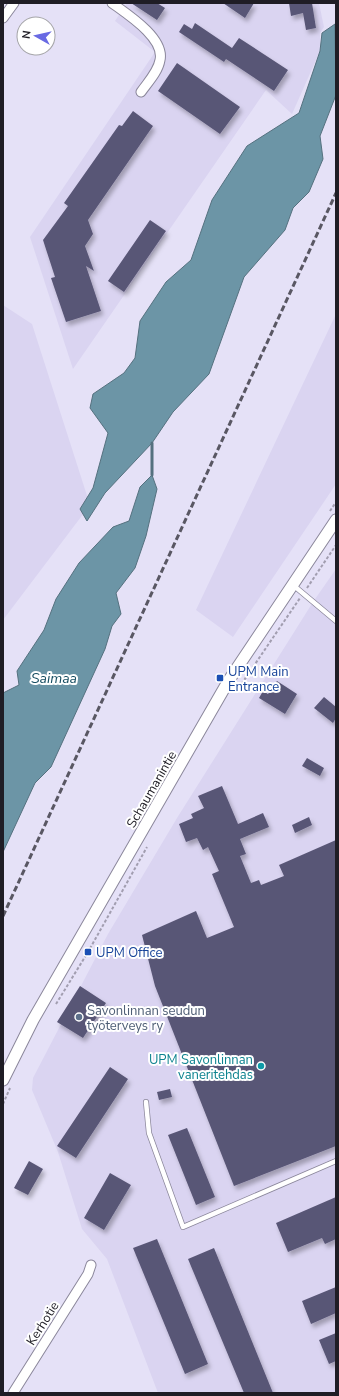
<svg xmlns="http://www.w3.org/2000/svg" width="339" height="1396" viewBox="0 0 339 1396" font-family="'Nunito Sans',sans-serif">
  <defs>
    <filter id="shadow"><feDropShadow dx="2.5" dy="4" stdDeviation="2" flood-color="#0004"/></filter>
  </defs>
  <rect width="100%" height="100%" fill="#e5e1f7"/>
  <path fill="#dad4f1" d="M 127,3 L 319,3 L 324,27 L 320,33 L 320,51 L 292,114 L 266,90 L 73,369 L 30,237 L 155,52 L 115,21 Z
    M 3,305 L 32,324 L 90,505 L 3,620 Z
    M 336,314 L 336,484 L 233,637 L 196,610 Z
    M 336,569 L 336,1393 L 158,1393 L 107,1259 L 82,1229 L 58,1152 L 32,1090 L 33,1078 L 108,934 L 177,818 L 313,602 Z"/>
  <path fill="#6c95a6" stroke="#55717f" d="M 335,24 L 336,95 L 320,136 L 323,159 L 309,192 L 293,208 L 285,230 L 244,277 L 209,374 L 173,412 L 152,443 L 105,493 L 87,521 L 80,509 L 93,488 L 108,433 L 90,408 L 93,394 L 124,373 L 135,358 L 140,321 L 166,282 L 191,260 L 212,200 L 247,146 L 299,113 L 320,51 L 322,33 Z
    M 152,475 L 157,489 L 146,536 L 135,568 L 116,593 L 121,614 L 112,626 L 105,649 L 51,767 L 35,783 L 3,852 L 3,693 L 19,685 L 17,671 L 44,630 L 56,599 L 79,563 L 113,527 L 129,521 L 140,487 Z"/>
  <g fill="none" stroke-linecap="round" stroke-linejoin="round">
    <path stroke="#55717f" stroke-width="3" d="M 152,475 L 152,443"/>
  </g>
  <path fill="#595676" filter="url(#shadow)" d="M 131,3 L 157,3 L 165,8 L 157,20 Z
    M 223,3 L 254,3 L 245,18 Z
    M 289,3 L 312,3 L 316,28 L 306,30 L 303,13 L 291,16 Z
    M 195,23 L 232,48 L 239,38 L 288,70 L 274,91 L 226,59 L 224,62 L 179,32 L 184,24 L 192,29 Z
    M 177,63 L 240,107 L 220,134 L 158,91 Z
    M 133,111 L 153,126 L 88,220 L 93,234 L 85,246 L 94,271 L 86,266 L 101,311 L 66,322 L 51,278 L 55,277 L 43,240 L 68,206 L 64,203 L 119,125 L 122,126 Z
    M 150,220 L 166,231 L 124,292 L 108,281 Z
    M 277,681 L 297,694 L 285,714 L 259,698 L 263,691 L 268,694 Z
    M 324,697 L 336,707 L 336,718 L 333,723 L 314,708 Z
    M 307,758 L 324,768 L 320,776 L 302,766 Z
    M 222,786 L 238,824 L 263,813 L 269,827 L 240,839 L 246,854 L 240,856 L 251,883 L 259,880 L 261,885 L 284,876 L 279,865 L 336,840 L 336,1146 L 234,1186 L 155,986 L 142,935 L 196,911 L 207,938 L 234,927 L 212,874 L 219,871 L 208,847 L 203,850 L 197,838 L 186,842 L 179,824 L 193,818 L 191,814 L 204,808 L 198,796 Z
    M 309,817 L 312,825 L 295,833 L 292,825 Z
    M 80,986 L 106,1003 L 83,1038 L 57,1022 Z
    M 110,1067 L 128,1079 L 76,1158 L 57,1146 Z
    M 170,1089 L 172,1097 L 159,1100 L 157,1092 Z
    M 187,1128 L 215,1197 L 196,1205 L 168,1135 Z
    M 29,1161 L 43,1169 L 28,1195 L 14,1188 Z
    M 110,1173 L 131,1185 L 104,1230 L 84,1218 Z
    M 336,1197 L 336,1239 L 325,1244 L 322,1238 L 288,1252 L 276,1223 Z
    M 157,1239 L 208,1364 L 185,1374 L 133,1248 Z
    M 214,1248 L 273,1393 L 244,1393 L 188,1259 Z
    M 336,1287 L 336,1313 L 311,1324 L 302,1301 Z
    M 336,1333 L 336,1361 L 329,1364 L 319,1340 Z"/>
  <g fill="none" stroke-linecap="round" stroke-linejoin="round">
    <g stroke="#8b879b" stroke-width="6">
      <path id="service" d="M 293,585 L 336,621
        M 146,1102 L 149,1133 L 183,1227 L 336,1161"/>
    </g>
    <g stroke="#8b879b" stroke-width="11">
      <path id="minor" d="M 112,3 C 127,14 165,38 160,60 C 158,72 148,82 141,92
        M 3,18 L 14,3
        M 13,1393 L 88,1274 L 91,1265"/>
    </g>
    <g stroke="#8b879b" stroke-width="13">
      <path id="tertiary" d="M 3,1080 L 33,1020 L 229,680 L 336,520"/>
    </g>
    <path stroke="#a29eb0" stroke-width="2" stroke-dasharray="3 2" stroke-linecap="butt" d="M 330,511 L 336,502
      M 307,588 L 336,545
      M 236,692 L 300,598
      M 56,1004 L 88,952 L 147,847
      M 3,1104 L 10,1088"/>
    <use href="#service" stroke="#fff" stroke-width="4.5"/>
    <use href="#minor" stroke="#fff" stroke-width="9"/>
    <use href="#tertiary" stroke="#fff" stroke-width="11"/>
    <path stroke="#595763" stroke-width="3" stroke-dasharray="6 3" stroke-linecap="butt" d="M 3,916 L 336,193"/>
  </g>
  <g fill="#1a4fb4" stroke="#fff" stroke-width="1.5">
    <rect x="216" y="674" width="8" height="8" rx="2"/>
    <rect x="84" y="948" width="8" height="8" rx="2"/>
  </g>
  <circle fill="#5c6f8a" stroke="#fff" stroke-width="1.5" cx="79" cy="1017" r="4"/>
  <circle fill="#0f9aa8" stroke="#fff" stroke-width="1.5" cx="261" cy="1066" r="4"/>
  <g text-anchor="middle" stroke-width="4" stroke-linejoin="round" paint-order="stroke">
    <g font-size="13" fill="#164399" stroke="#fff" text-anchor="start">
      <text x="228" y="676">UPM Main<tspan x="228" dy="15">Entrance</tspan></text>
      <text x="96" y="957">UPM Office</text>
    </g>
    <g font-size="13" fill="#1f1d25" stroke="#fff">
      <text transform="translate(151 789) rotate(-60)" y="5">Schaumanintie</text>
      <text transform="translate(42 1323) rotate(-58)" y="5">Kerhotie</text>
    </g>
    <g font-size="13" fill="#4e5e75" stroke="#fff" text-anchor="start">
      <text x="87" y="1015">Savonlinnan seudun<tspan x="87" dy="15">työterveys ry</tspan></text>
    </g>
    <g font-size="13" fill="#0d838f" stroke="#fff" text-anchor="end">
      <text x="253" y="1064">UPM Savonlinnan<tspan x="253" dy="15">vaneritehdas</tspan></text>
    </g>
    <g font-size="14" font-style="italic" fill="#164d61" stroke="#fff">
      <text x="54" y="683">Saimaa</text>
    </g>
  </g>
  <rect width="339" height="1396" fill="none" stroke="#1f1d25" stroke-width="8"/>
  <g transform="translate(36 36) rotate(278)"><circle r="19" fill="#ffffff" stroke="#a5a5a8"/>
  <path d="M0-3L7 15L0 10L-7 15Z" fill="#696ae3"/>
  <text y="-6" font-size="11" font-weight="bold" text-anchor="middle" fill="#1f1d25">N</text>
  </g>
</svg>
